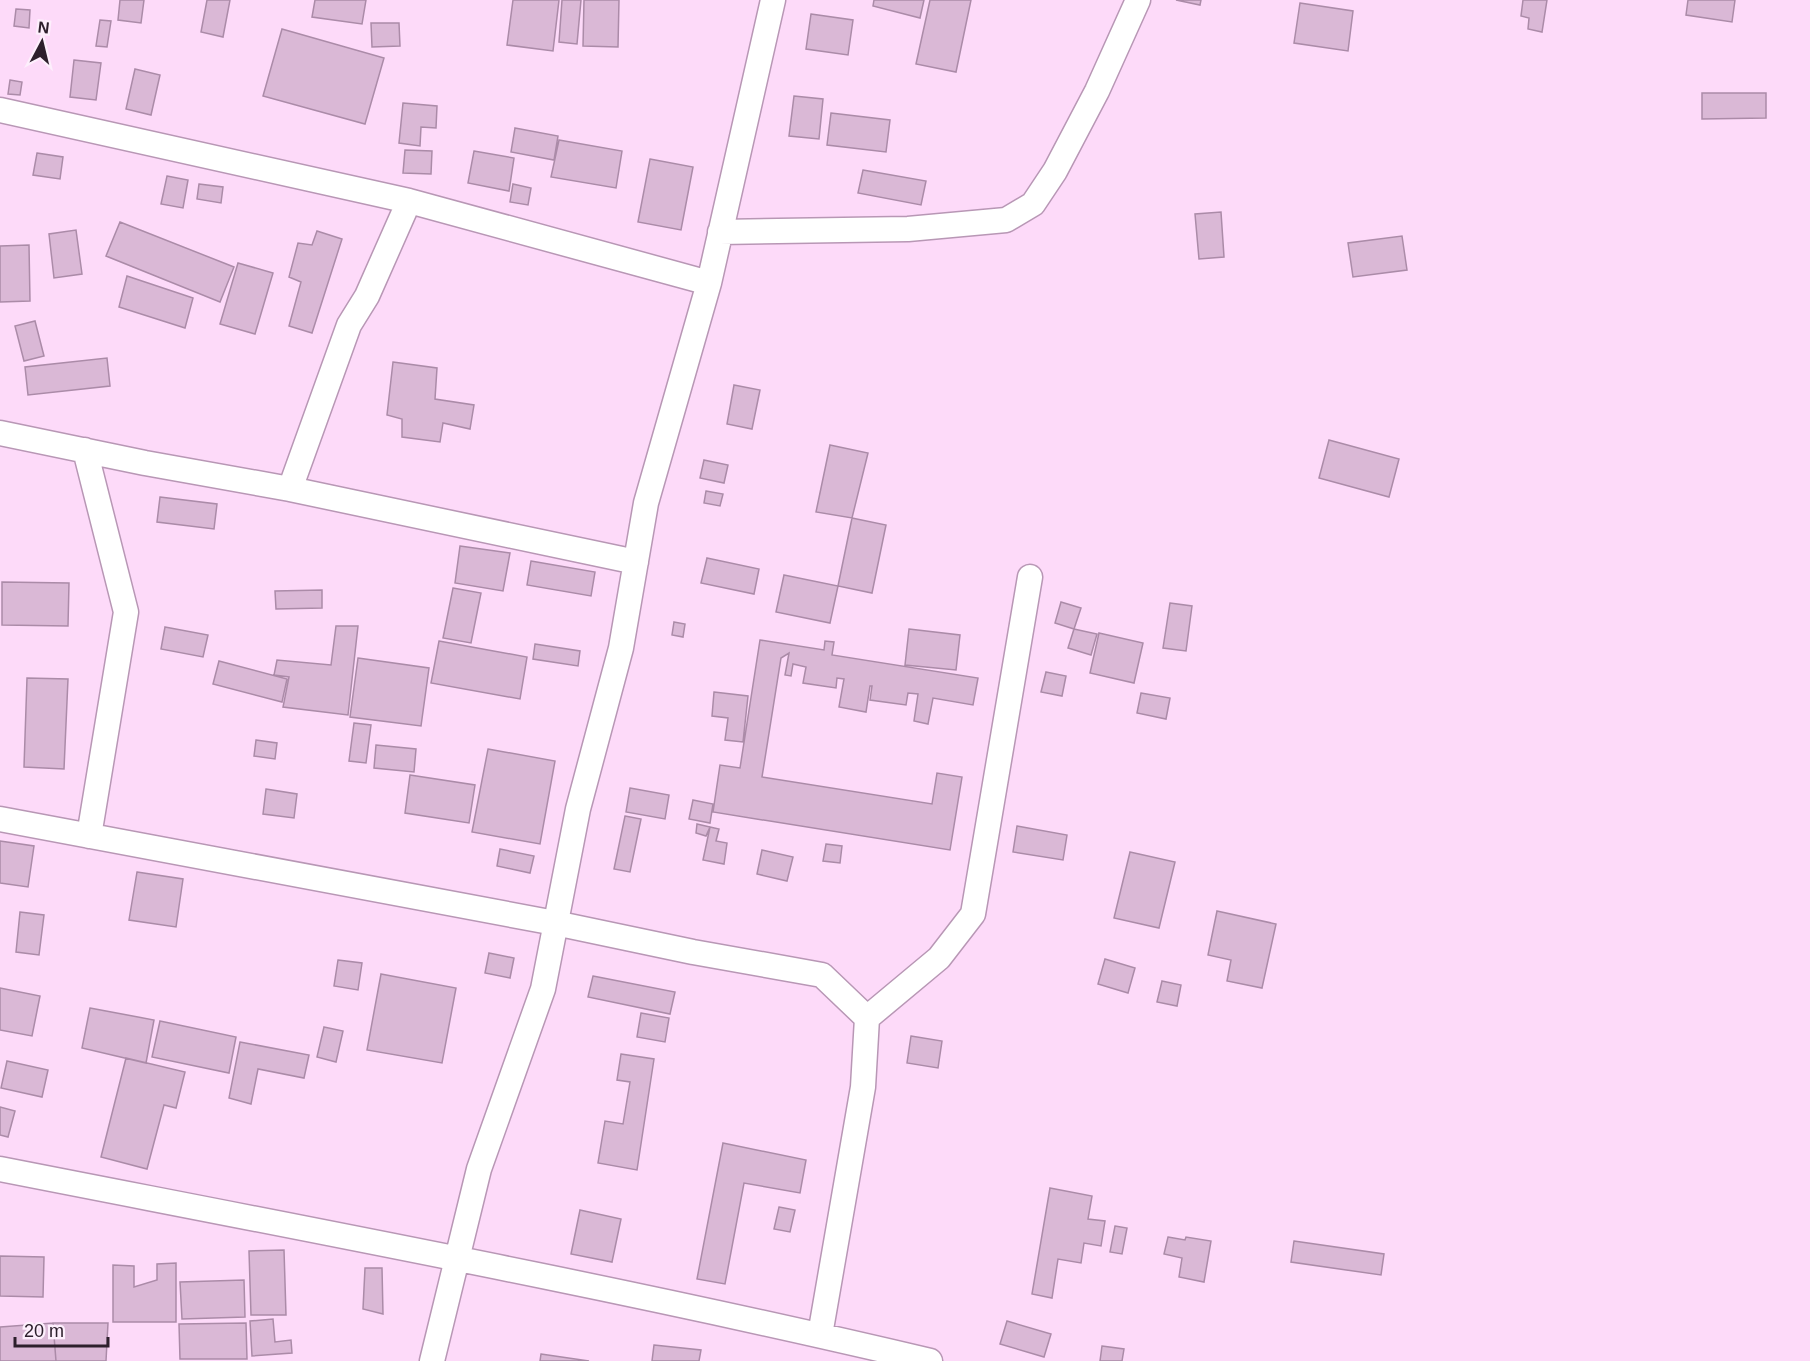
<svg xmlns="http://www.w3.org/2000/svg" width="1810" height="1361" viewBox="0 0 1810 1361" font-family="Arial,sans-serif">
  <rect width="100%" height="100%" fill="#fddaf9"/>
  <path fill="#dab8d6" stroke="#ab8ba8" stroke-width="1.5" d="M 120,0 L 144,0 L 141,23 L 118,20 Z
    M 207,0 L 230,0 L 223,37 L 201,32 Z
    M 315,0 L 366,0 L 362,24 L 312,17 Z
    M 513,0 L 559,0 L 553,51 L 507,45 Z
    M 562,0 L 581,0 L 577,44 L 559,42 Z
    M 584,0 L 619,0 L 618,47 L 583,46 Z
    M 874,0 L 924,0 L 920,18 L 873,6 Z
    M 930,0 L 971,0 L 956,72 L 916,64 Z
    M 1176,0 L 1201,0 L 1200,5 Z
    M 1523,0 L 1547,0 L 1542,32 L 1528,29 L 1529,18 L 1521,16 Z
    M 1688,0 L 1735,0 L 1732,22 L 1686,15 Z
    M 1300,3 L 1353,11 L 1348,51 L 1294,43 Z
    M 16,9 L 30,10 L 29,28 L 14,26 Z
    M 811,14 L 853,20 L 848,55 L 806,49 Z
    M 100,20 L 111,21 L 107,47 L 96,46 Z
    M 371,23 L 399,23 L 400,46 L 372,47 Z
    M 282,29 L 384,58 L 365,124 L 263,96 Z
    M 74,60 L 101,63 L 96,100 L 70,97 Z
    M 135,69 L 160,75 L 151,115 L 126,109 Z
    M 10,80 L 22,82 L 20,95 L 8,94 Z
    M 1702,93 L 1766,93 L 1766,118 L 1702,119 Z
    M 794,96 L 823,99 L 819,139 L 789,136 Z
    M 403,103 L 437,106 L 436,128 L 421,127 L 420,146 L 399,143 Z
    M 831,113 L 890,120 L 886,152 L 827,145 Z
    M 515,128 L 558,136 L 554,160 L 511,152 Z
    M 559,140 L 622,151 L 616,188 L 551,177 Z
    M 405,150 L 432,151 L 431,174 L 403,173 Z
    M 474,151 L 514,158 L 509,191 L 468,183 Z
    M 37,153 L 63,157 L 60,179 L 33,175 Z
    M 650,159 L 693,167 L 681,230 L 638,222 Z
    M 863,170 L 926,181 L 921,205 L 858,193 Z
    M 167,176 L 188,180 L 183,208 L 161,204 Z
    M 199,184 L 223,187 L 221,203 L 197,199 Z
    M 513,184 L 531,188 L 528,205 L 510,202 Z
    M 1221,212 L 1224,257 L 1199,259 L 1195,214 Z
    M 120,222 L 234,267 L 220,302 L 106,256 Z
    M 76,230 L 82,274 L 54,278 L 49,234 Z
    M 317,231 L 342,239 L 312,333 L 289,326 L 301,282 L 289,277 L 298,243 L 312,245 Z
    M 1402,236 L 1407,270 L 1353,277 L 1348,243 Z
    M 29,245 L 30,301 L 0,302 L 0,246 Z
    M 238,263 L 273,273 L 255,334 L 220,324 Z
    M 127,276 L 193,298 L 185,328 L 119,307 Z
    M 35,321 L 44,356 L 24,361 L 15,326 Z
    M 107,358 L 110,386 L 28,395 L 25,367 Z
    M 393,362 L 437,368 L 435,399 L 474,405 L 470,429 L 443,423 L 440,442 L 402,437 L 402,419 L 387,415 Z
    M 734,385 L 760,390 L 752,429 L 727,424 Z
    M 1329,440 L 1399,459 L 1389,497 L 1319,478 Z
    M 830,445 L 868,453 L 852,518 L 816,512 Z
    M 704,460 L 728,465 L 724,483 L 700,478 Z
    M 706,491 L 723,494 L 720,506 L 704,503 Z
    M 160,497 L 217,504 L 214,529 L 157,522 Z
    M 852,518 L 886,525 L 872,593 L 838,586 Z
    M 460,546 L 510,553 L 503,591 L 455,583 Z
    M 707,558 L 759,569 L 754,594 L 701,583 Z
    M 531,561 L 595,572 L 591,596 L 527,585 Z
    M 784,575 L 838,586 L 830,623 L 776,612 Z
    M 2,582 L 69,583 L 68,626 L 2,625 Z
    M 453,588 L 481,593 L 471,643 L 443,638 Z
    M 322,590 L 322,608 L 276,609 L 275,591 Z
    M 1061,602 L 1081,608 L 1074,629 L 1055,623 Z
    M 1170,603 L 1192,606 L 1186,651 L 1163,648 Z
    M 674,622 L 685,624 L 683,637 L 672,635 Z
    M 336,626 L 358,626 L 348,715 L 283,707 L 289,677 L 274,675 L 277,660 L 331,665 Z
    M 165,627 L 208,635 L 203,657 L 161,649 Z
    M 909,629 L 960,635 L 956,670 L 905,665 Z
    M 1074,629 L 1097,634 L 1091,655 L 1068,648 Z
    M 1099,633 L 1143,643 L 1134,683 L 1090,673 Z
    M 760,640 L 824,650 L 825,641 L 834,642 L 832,655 L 978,678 L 973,705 L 933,698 L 928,724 L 914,721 L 918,694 L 908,693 L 906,705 L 870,700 L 872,686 L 870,686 L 866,712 L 839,707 L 844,679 L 837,678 L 836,688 L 803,683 L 806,667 L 793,664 L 791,676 L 785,675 L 789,653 L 781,658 L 762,777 L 932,804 L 937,773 L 962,777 L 950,850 L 713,812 L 720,765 L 740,768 Z
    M 439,641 L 527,657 L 520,699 L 431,683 Z
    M 535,644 L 580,651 L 578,666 L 533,659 Z
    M 358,658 L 429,668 L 421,726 L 350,717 Z
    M 219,661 L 287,679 L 282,702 L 213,684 Z
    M 1046,672 L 1066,676 L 1062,696 L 1041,692 Z
    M 27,678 L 68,679 L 64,769 L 24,767 Z
    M 714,692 L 748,696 L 743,742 L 725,740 L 728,718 L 712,716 Z
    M 1141,693 L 1170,698 L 1166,719 L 1137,713 Z
    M 354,723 L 371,725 L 366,763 L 349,761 Z
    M 256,740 L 277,743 L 275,759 L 254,756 Z
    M 376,745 L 416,749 L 414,772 L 374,768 Z
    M 488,749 L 555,761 L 540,844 L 472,832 Z
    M 410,775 L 475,785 L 469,823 L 405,813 Z
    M 630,788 L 669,795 L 665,819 L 626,812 Z
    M 266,789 L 297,794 L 294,818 L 263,814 Z
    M 693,800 L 713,804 L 710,823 L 689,819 Z
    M 625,816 L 641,819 L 630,872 L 614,869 Z
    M 697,824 L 710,827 L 706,836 L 696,833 Z
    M 1017,826 L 1067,835 L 1063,860 L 1013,852 Z
    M 710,827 L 719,829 L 716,841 L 727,843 L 724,864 L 703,860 Z
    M 0,841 L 34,846 L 28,887 L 0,883 Z
    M 826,844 L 842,846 L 840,863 L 823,861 Z
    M 500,849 L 534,856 L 530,873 L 497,866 Z
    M 762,850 L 793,857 L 787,881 L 757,874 Z
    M 1130,852 L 1175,862 L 1159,928 L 1114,918 Z
    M 137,872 L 183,879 L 176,927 L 129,920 Z
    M 1217,911 L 1276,924 L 1262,988 L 1227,981 L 1231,960 L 1208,955 Z
    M 20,912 L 44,915 L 39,955 L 16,952 Z
    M 489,953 L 514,958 L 510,978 L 485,973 Z
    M 1105,959 L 1135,968 L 1128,993 L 1098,984 Z
    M 338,960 L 362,963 L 358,990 L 334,986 Z
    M 381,974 L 456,988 L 442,1063 L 367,1050 Z
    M 593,976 L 675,992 L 670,1014 L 588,997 Z
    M 1162,981 L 1181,985 L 1177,1006 L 1157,1002 Z
    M 0,988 L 40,996 L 32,1036 L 0,1030 Z
    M 90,1008 L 154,1020 L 146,1063 L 82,1048 Z
    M 641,1013 L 669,1018 L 665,1042 L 637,1037 Z
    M 160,1021 L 236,1037 L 229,1073 L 152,1057 Z
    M 324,1027 L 343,1031 L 336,1062 L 317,1057 Z
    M 911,1036 L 942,1041 L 938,1068 L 907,1063 Z
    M 240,1042 L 309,1055 L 304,1078 L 258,1069 L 251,1104 L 229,1098 Z
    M 621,1054 L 654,1059 L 637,1170 L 598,1163 L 605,1121 L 623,1124 L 630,1082 L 617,1080 Z
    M 126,1058 L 185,1072 L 176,1108 L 164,1105 L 147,1169 L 101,1157 Z
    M 7,1061 L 48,1070 L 42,1097 L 1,1088 Z
    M 0,1107 L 15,1111 L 8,1137 L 0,1135 Z
    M 723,1143 L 806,1160 L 800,1193 L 744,1183 L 725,1284 L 697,1279 Z
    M 1050,1188 L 1092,1196 L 1088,1219 L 1105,1221 L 1101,1246 L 1084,1243 L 1081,1263 L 1058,1259 L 1052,1298 L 1032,1294 Z
    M 779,1207 L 795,1210 L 790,1232 L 774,1229 Z
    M 580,1210 L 621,1219 L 612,1262 L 571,1254 Z
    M 1115,1226 L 1127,1228 L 1122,1254 L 1110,1252 Z
    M 1168,1237 L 1185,1240 L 1186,1237 L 1211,1241 L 1204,1282 L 1179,1277 L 1182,1258 L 1164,1254 Z
    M 1294,1241 L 1384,1254 L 1381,1275 L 1291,1262 Z
    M 284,1250 L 286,1315 L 251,1315 L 249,1251 Z
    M 0,1256 L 44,1257 L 43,1297 L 0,1296 Z
    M 176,1263 L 176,1322 L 113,1322 L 113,1265 L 134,1266 L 134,1287 L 157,1280 L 157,1264 Z
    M 365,1268 L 382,1268 L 383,1314 L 363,1309 Z
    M 244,1280 L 245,1317 L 182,1319 L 180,1282 Z
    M 273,1319 L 275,1342 L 291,1340 L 292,1353 L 252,1356 L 250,1321 Z
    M 1007,1321 L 1051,1334 L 1044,1357 L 1000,1344 Z
    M 53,1323 L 108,1323 L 106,1361 L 56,1361 Z
    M 53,1323 L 56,1361 L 0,1361 L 0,1327 Z
    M 246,1323 L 247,1359 L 180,1359 L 179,1324 Z
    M 654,1345 L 701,1350 L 699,1361 L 652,1361 Z
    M 1102,1346 L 1124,1349 L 1122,1361 L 1100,1361 Z
    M 541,1354 L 589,1361 L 540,1361 Z"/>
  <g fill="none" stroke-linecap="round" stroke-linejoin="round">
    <g stroke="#b897b5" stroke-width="27">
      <path id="minor" d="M 0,110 L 409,201 L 709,283
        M 720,232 L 908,229 L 1006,220 L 1033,204 L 1055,171 L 1097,91 L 1138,0
        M 0,433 L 145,463 L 290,489 L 349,325 L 367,296 L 409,201
        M 85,450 L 126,612 L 89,836
        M 290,489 L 636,562
        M 0,819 L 555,923 L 693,952 L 822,975 L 867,1018 L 863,1087 L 820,1335
        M 867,1018 L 939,958 L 973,914 L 1030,577
        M 0,1169 C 311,1230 622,1288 930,1361
        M 432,1361 L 479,1169 L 543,989 L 578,809 L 621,648 L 646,503 L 709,283 L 773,0"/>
    </g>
    <use href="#minor" stroke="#fff" stroke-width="24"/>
  </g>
  <g transform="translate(42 42) rotate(7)" stroke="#fdeffc" stroke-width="4.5" paint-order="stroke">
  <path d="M0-4.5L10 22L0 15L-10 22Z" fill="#2d202c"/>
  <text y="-9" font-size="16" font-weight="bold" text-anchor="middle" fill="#2d202c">N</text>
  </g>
  <path d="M15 1337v9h93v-9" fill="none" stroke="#2d202c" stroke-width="3"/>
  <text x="24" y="1337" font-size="18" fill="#2d202c" stroke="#fdeffc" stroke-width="4.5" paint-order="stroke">20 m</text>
</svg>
